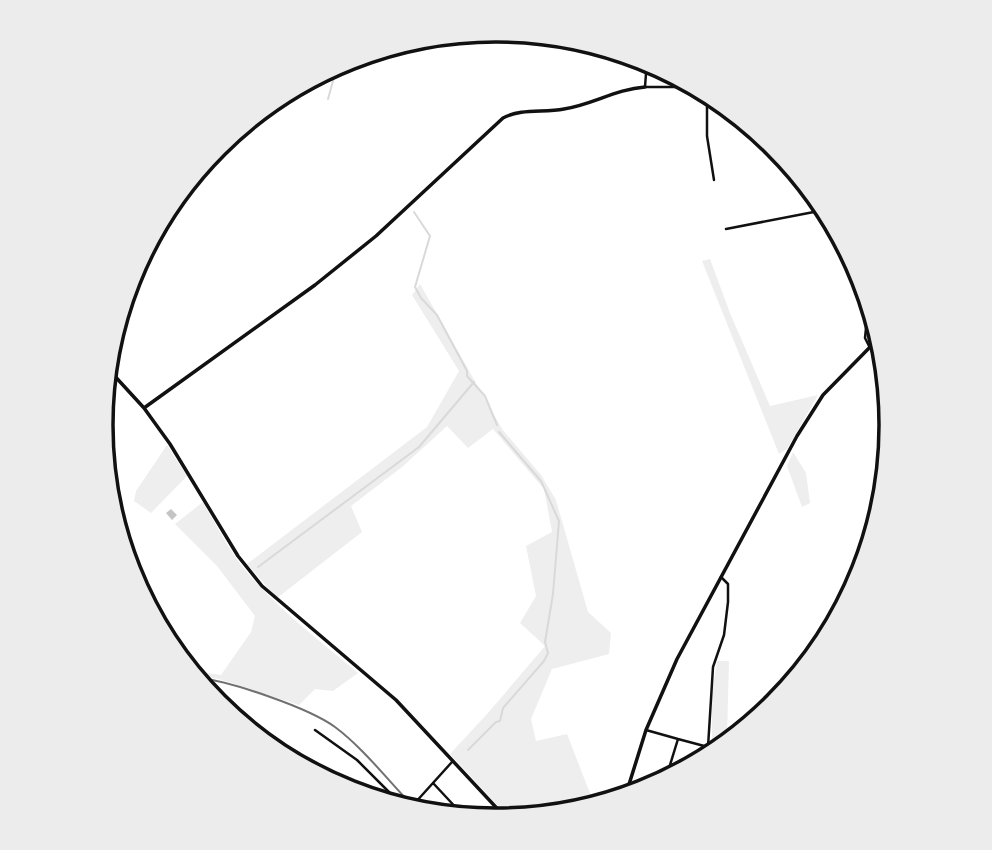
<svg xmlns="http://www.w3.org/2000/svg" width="992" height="850" viewBox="0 0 992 850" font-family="Raleway,sans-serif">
  <rect width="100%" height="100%" fill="#fff"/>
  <path fill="#eee" d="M 710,259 L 730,313 L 770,406 L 818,395 L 787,449 L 779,454 L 702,261 Z
    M 420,284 L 502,429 L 541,475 L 556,500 L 588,612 L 611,633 L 609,654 L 552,669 L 531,719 L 536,741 L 567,734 L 593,801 L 509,818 L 450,754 L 488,713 L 545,646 L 520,623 L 536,596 L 526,546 L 552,532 L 544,489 L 493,429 L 468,448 L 447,426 L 402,467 L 351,506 L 362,532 L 277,598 L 247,564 L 427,427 L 459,371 L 412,295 Z
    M 167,445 L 187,476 L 151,513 L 134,501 L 136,491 Z
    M 793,452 L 806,473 L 810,503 L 802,507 L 787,466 Z
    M 203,502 C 218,528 232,557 253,579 C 284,614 322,643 358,673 L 333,691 L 315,689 L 299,705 L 219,679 L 197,675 L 194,671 L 221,675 L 251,632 L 255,616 L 217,566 L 175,524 Z
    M 717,661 L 729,661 L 727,737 L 712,747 L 712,694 Z"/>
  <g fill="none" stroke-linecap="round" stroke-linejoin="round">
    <path stroke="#d9d9d9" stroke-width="2" d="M 328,99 L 333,81 L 333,68
      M 414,212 L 430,236 L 415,287 L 421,298 L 437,315 L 467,371 L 467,376 L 485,396 L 497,425
      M 258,567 L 419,447 L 474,382
      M 468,750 L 496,722 L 500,721 L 503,708 L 544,661 L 548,653 L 545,642 L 553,594 L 559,521 L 541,481 L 499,432"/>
  </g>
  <path fill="#c4c4c4" d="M 171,509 L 177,515 L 172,520 L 166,513 Z"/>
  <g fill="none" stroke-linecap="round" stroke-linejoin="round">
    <path stroke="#111" stroke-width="2.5" d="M 647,60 L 645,87 L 688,87
      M 707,100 L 707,136 L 714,180
      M 726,229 L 819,211
      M 868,309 L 865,338 L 869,346
      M 315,730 L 357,760 L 398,801
      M 646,730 L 678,739 L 666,778
      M 678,739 L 708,747 L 708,749
      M 708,747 L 713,667 L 724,635 L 728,602 L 728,584 L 721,577
      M 433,783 L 461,813
      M 414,804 L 452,762"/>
    <path stroke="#111" stroke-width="3.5" d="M 111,372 L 144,408 L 170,444 L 238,556 L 262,586 L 396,700 L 506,818
      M 144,408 L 315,285 L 376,236 L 503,118 C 522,108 543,113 564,109 C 592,105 616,89 645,87
      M 626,794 L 646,730 L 677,659 L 797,436 L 823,395 L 875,342"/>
    <path stroke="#707070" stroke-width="2" d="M 199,678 C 230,681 309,708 335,727 C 363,748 386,778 410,803"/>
  </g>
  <path d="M0 0H992V850H0ZM113 425a383 383 0 1 1 766 0a383 383 0 1 1-766 0Z" fill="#ececec" fill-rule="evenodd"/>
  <path fill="none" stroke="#111" stroke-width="3.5" d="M113 425a383 383 0 1 1 766 0a383 383 0 1 1-766 0Z"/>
</svg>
